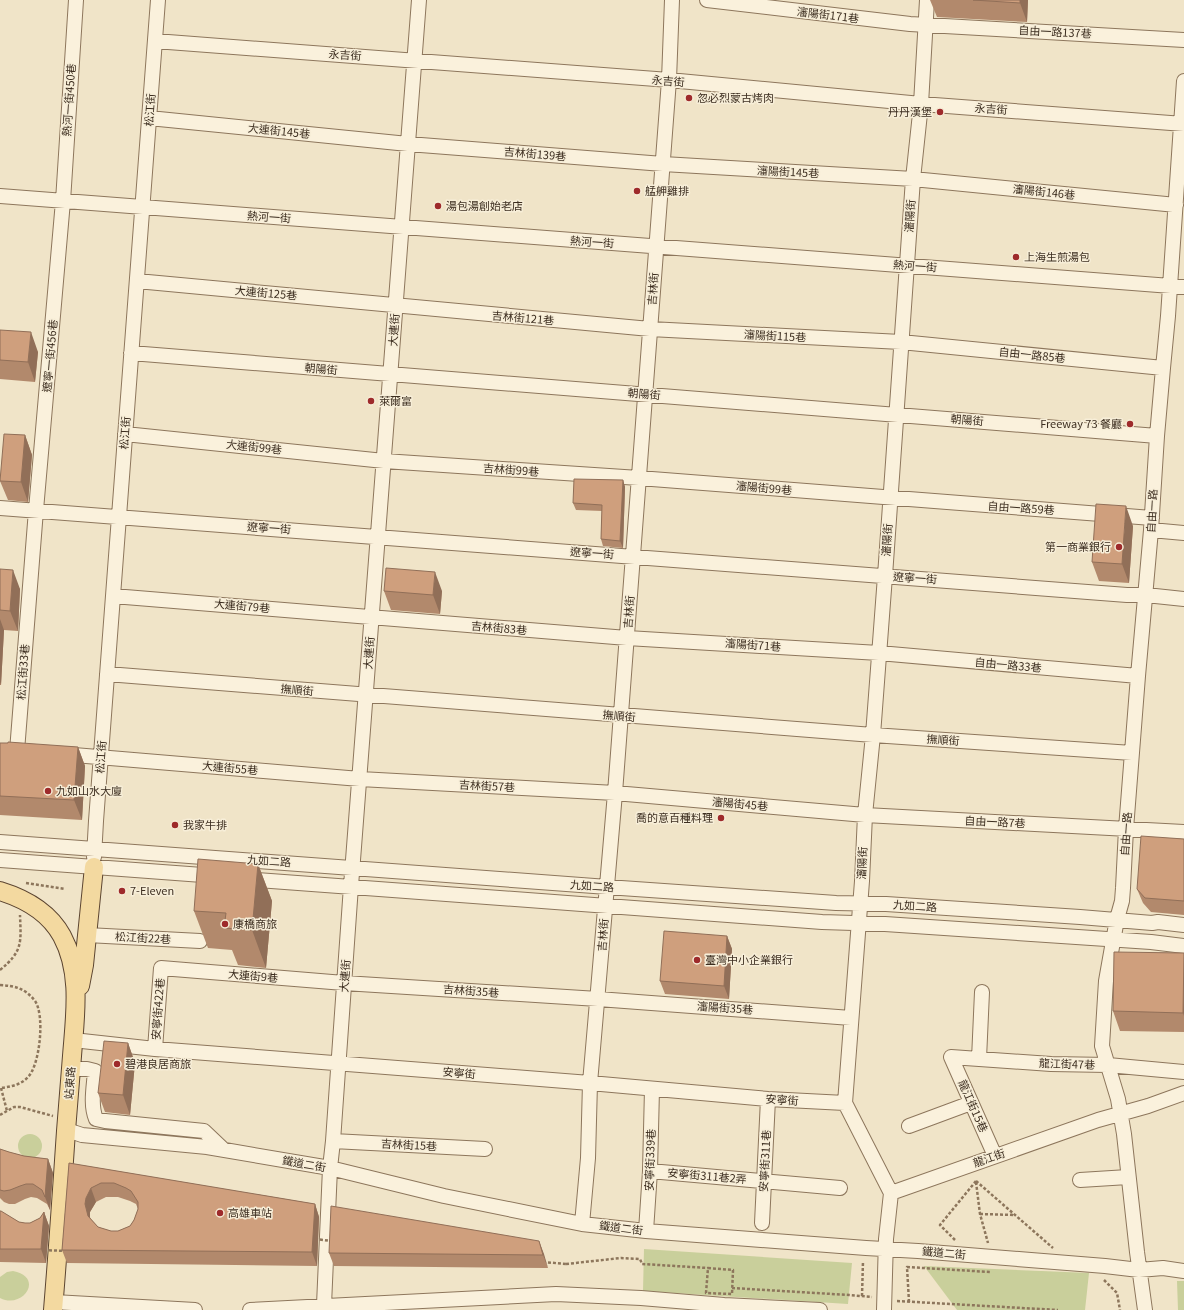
<svg xmlns="http://www.w3.org/2000/svg" width="1184" height="1310" viewBox="0 0 1184 1310" font-family="Georgia,'Noto Sans TC',serif">
  <rect width="100%" height="100%" fill="#f0e4c8"/>
  <path fill="#c9cf9b" d="M18 1146a12 12 0 1 1 24 0a12 12 0 1 1-24 0Z
    M 644,1249 L 852,1263 L 848,1304 L 643,1291 Z
    M 924,1266 L 1089,1273 L 1085,1310 L 957,1310 Z
    M 13,1271 C 45,1277 23,1310 0,1298 L 0,1277 L 7,1272 Z
    M 1177,1281 L 1184,1281 L 1184,1310 L 1178,1310 Z"/>
  <g fill="none" stroke-linecap="round" stroke-linejoin="round">
    <g stroke="#8d765c" stroke-width="16">
      <path id="minor" d="M 707,0 L 910,24 L 1184,40
        M 155,41 L 669,80 L 921,104 L 1184,124
        M 149,118 L 408,144 L 663,164 L 913,179 L 1176,205
        M 0,196 L 1184,287
        M 137,281 L 650,329 L 901,342 L 1163,368
        M 131,353 L 1157,436
        M 125,434 L 384,461 L 639,478 L 1152,518
        M 0,508 L 1127,595 L 1146,595 L 1184,599
        M 1151,530 L 1184,533
        M 113,596 L 627,638 L 879,653 L 1138,676
        M 107,674 L 873,735 L 1132,753
        M 27,752 L 17,751 L 36,510 L 63,201 L 76,0
        M 62,754 L 360,779 L 615,793 L 865,815 L 1184,832
        M 0,842 L 621,888 L 836,903 L 886,904 L 1080,917 L 1152,923 L 1158,922 L 1184,925
        M 94,857 L 96,821 L 158,0
        M 0,860 L 216,876
        M 245,879 L 822,922 L 885,924 L 1151,942 L 1184,946
        M 87,935 L 200,941
        M 73,1040 L 155,1049 L 590,1083 L 768,1099 L 845,1103
        M 155,1049 L 161,968 L 344,983 L 598,999 L 851,1018
        M 979,1059 L 982,992
        M 72,1069 L 87,1069 L 95,1071 C 94,1086 90,1105 96,1119 L 105,1121 L 204,1131 L 224,1150
        M 845,1103 L 862,881 L 865,815 L 873,735 L 885,576 L 913,179 L 921,104 L 927,0
        M 845,1103 L 891,1193 L 1098,1120 L 1148,1106 L 1184,1093
        M 909,1126 L 971,1103
        M 67,1130 L 82,1135 L 207,1147 L 330,1168 L 444,1196 L 582,1224 L 646,1231 L 866,1248 L 918,1251 L 1105,1266 L 1139,1270 L 1163,1268 L 1184,1271
        M 333,1141 L 485,1149
        M 995,1156 L 951,1057 L 1051,1064 L 1108,1065 L 1184,1072
        M 650,1171 L 840,1188
        M 1080,1180 L 1128,1177
        M 762,1223 L 768,1099
        M 582,1224 L 588,1158 L 590,1083 L 615,793 L 669,80 L 672,0
        M 646,1231 L 650,1171 L 652,1089
        M 54,1302 L 195,1310
        M 324,1305 L 330,1168 L 333,1141 L 351,886 L 419,0
        M 250,1310 L 556,1294 L 641,1298 L 724,1305 L 820,1310
        M 884,1310 L 886,1239 L 891,1193
        M 1145,1310 L 1137,1252 L 1124,1134 L 1118,1099 L 1102,1046 L 1106,981 L 1117,919 L 1122,901 L 1123,888 L 1126,829 L 1138,676 L 1151,530 L 1157,436 L 1163,368 L 1168,316 L 1184,81"/>
    </g>
    <g stroke="#5b4430" stroke-width="20">
      <path id="major" d="M 0,891 C 26,899 49,912 62,936 C 82,973 75,1016 72,1056 C 70,1081 68,1106 66,1131 C 62,1191 58,1250 53,1310
        M 80,986 L 84,965 L 94,867"/>
    </g>
    <path stroke="#8d765c" stroke-width="2.5" stroke-dasharray="3 2" stroke-linecap="butt" d="M 26,883 L 65,889
      M 0,970 C 23,951 21,943 20,915
      M 0,985 C 15,986 25,988 35,1001 C 45,1015 40,1065 28,1077 C 21,1085 10,1087 0,1088
      M 1,1088 L 7,1111
      M 0,1115 L 14,1107 L 20,1107 L 53,1116
      M 976,1181 L 1053,1248
      M 976,1182 L 980,1214 L 988,1243
      M 980,1214 L 1015,1215
      M 955,1240 L 940,1225 L 976,1181
      M 566,1264 L 621,1258 L 640,1259 L 642,1264 L 708,1268
      M 708,1268 L 733,1270 L 732,1294 L 706,1293 Z
      M 1104,1280 L 1117,1293 L 1120,1310
      M 732,1288 L 849,1295 L 872,1297
      M 862,1296 L 863,1261
      M 897,1301 L 1058,1310
      M 909,1302 L 907,1267 L 990,1272"/>
    <use href="#minor" stroke="#faf1dc" stroke-width="14"/>
    <use href="#major" stroke="#f3d9a0" stroke-width="18"/>
    <path stroke="#8d765c" stroke-width="2.5" stroke-dasharray="3 2" stroke-linecap="butt" d="M 315,1239 L 332,1241
      M 44,1250 L 65,1251
      M 543,1262 L 566,1264"/>
  </g>
  <path fill="#b2896c" fill-rule="evenodd" d="M 930,0 L 1028,0 L 1027,22 L 937,17 Z
    M 0,330 L 38,352 L 35,382 L 0,379 Z
    M 25,435 L 32,455 L 28,502 L 8,500 L 0,481 Z
    M 623,480 L 625,487 L 623,548 L 603,546 L 601,539 L 602,511 L 576,510 L 573,503 Z
    M 1133,526 L 1129,583 L 1099,581 L 1092,562 Z
    M 0,569 L 20,589 L 18,631 L 4,630 L 1,685 L 0,685 Z
    M 384,591 L 442,591 L 440,614 L 391,610 Z
    M 0,743 L 78,747 L 85,766 L 82,820 L 0,815 Z
    M 1184,839 L 1184,915 L 1151,912 L 1143,903 L 1137,889 Z
    M 258,864 L 272,901 L 266,968 L 238,965 L 232,950 L 208,948 L 194,911 Z
    M 727,936 L 732,949 L 729,999 L 665,994 L 660,981 Z
    M 1184,953 L 1184,1032 L 1120,1031 L 1113,1011 Z
    M 128,1043 L 135,1063 L 130,1115 L 105,1112 L 98,1093 Z
    M 0,1149 L 9,1152 L 24,1156 L 48,1159 L 53,1173 L 50,1210 L 47,1204 L 37,1198 L 31,1197 L 25,1199 L 15,1204 L 9,1204 L 4,1202 L 0,1198 Z
    M 69,1163 L 315,1204 L 319,1217 L 317,1266 L 67,1263 L 62,1250 ZM 106,1197 L 118,1197 L 130,1201 L 136,1204 L 138,1209 L 134,1220 L 130,1226 L 118,1231 L 111,1231 L 98,1227 L 90,1218 L 90,1212 L 96,1202 Z
    M 0,1211 L 19,1222 L 25,1223 L 30,1223 L 40,1218 L 44,1212 L 49,1226 L 46,1263 L 0,1262 Z
    M 539,1241 L 548,1268 L 334,1266 L 329,1253 Z"/>
  <path fill="#916f58" d="M 1020,0 L 1028,0 L 1027,22 L 1020,3 Z
    M 31,332 L 38,352 L 35,382 L 28,362 Z
    M 25,435 L 32,455 L 28,502 L 21,482 Z
    M 623,480 L 625,487 L 623,548 L 620,541 Z
    M 1126,506 L 1133,526 L 1129,583 L 1122,564 Z
    M 13,570 L 20,589 L 18,631 L 10,611 Z
    M 435,572 L 442,591 L 440,614 L 433,595 Z
    M 0,619 L 4,630 L 1,685 L 0,682 Z
    M 78,747 L 85,766 L 82,820 L 74,800 Z
    M 258,864 L 272,901 L 266,968 L 252,930 Z
    M 727,936 L 732,949 L 729,999 L 724,986 Z
    M 1184,967 L 1184,1016 L 1183,1013 Z
    M 128,1043 L 135,1063 L 130,1115 L 123,1095 Z
    M 48,1159 L 53,1173 L 50,1210 L 45,1197 Z
    M 91,1188 L 96,1202 L 90,1212 L 90,1217 L 93,1230 L 88,1216 L 85,1204 L 86,1198 Z
    M 315,1204 L 319,1217 L 317,1266 L 312,1252 Z
    M 44,1212 L 49,1226 L 46,1263 L 41,1249 Z
    M 539,1241 L 544,1254 L 548,1268 L 543,1255 Z"/>
  <path fill="#cf9f7d" stroke="#916f58" fill-rule="evenodd" d="M 973,0 L 1020,0 L 1020,3 Z
    M 0,330 L 31,332 L 28,362 L 0,360 Z
    M 4,434 L 25,435 L 21,482 L 0,481 Z
    M 574,479 L 623,480 L 620,541 L 601,539 L 602,505 L 573,503 Z
    M 1096,504 L 1126,506 L 1122,564 L 1092,562 Z
    M 386,568 L 435,572 L 433,595 L 384,591 Z
    M 0,569 L 13,570 L 10,611 L 0,610 Z
    M 8,742 L 78,747 L 74,800 L 0,796 L 0,743 L 8,743 Z
    M 1141,836 L 1184,839 L 1184,901 L 1145,898 L 1137,889 Z
    M 198,859 L 258,864 L 252,930 L 224,928 L 226,913 L 194,911 Z
    M 664,931 L 727,936 L 724,986 L 660,981 Z
    M 1114,952 L 1184,953 L 1183,1013 L 1113,1011 Z
    M 104,1041 L 128,1043 L 123,1095 L 98,1093 Z
    M 0,1149 L 9,1152 L 24,1156 L 48,1159 L 45,1197 L 42,1190 L 33,1184 L 26,1184 L 20,1186 L 10,1190 L 4,1191 L 0,1190 Z
    M 69,1163 L 315,1204 L 312,1252 L 62,1250 ZM 101,1183 L 114,1183 L 126,1188 L 131,1191 L 138,1202 L 138,1209 L 134,1220 L 130,1226 L 118,1231 L 111,1231 L 98,1227 L 88,1216 L 85,1204 L 86,1198 L 91,1188 Z
    M 331,1206 L 539,1241 L 543,1255 L 329,1253 Z
    M 0,1211 L 1,1211 L 19,1222 L 25,1223 L 30,1223 L 40,1218 L 44,1212 L 41,1249 L 0,1249 Z"/>
  <g fill="#9e2a2b" stroke="#f7eed8" stroke-width="1.5">
    <circle cx="689" cy="98" r="4"/>
    <circle cx="940" cy="112" r="4"/>
    <circle cx="637" cy="191" r="4"/>
    <circle cx="438" cy="206" r="4"/>
    <circle cx="1016" cy="257" r="4"/>
    <circle cx="371" cy="401" r="4"/>
    <circle cx="1130" cy="424" r="4"/>
    <circle cx="1119" cy="547" r="4"/>
    <circle cx="48" cy="791" r="4"/>
    <circle cx="721" cy="818" r="4"/>
    <circle cx="175" cy="825" r="4"/>
    <circle cx="122" cy="891" r="4"/>
    <circle cx="225" cy="924" r="4"/>
    <circle cx="697" cy="960" r="4"/>
    <circle cx="117" cy="1064" r="4"/>
    <circle cx="220" cy="1213" r="4"/>
  </g>
  <g text-anchor="middle" stroke-width="3" stroke-linejoin="round" paint-order="stroke">
    <g font-size="11" fill="#3d2e20" stroke="#f7eed8">
      <text transform="translate(828 15) rotate(7)" y="4">瀋陽街171巷</text>
      <text transform="translate(1055 32) rotate(3)" y="4">自由一路137巷</text>
      <text transform="translate(345 55) rotate(4)" y="4">永吉街</text>
      <text transform="translate(668 81) rotate(5)" y="4">永吉街</text>
      <text transform="translate(69 100) rotate(-86)" y="4">熱河一街450巷</text>
      <text transform="translate(991 109) rotate(4)" y="4">永吉街</text>
      <text transform="translate(150 110) rotate(-86)" y="4">松江街</text>
      <text transform="translate(279 131) rotate(6)" y="4">大連街145巷</text>
      <text transform="translate(535 154) rotate(5)" y="4">吉林街139巷</text>
      <text transform="translate(788 172) rotate(3)" y="4">瀋陽街145巷</text>
      <text transform="translate(1044 192) rotate(6)" y="4">瀋陽街146巷</text>
      <text transform="translate(910 216) rotate(-86)" y="4">瀋陽街</text>
      <text transform="translate(269 217) rotate(4)" y="4">熱河一街</text>
      <text transform="translate(592 242) rotate(4)" y="4">熱河一街</text>
      <text transform="translate(915 266) rotate(4)" y="4">熱河一街</text>
      <text transform="translate(653 289) rotate(-86)" y="4">吉林街</text>
      <text transform="translate(266 293) rotate(5)" y="4">大連街125巷</text>
      <text transform="translate(523 318) rotate(5)" y="4">吉林街121巷</text>
      <text transform="translate(394 330) rotate(-86)" y="4">大連街</text>
      <text transform="translate(775 336) rotate(3)" y="4">瀋陽街115巷</text>
      <text transform="translate(1032 355) rotate(6)" y="4">自由一路85巷</text>
      <text transform="translate(50 356) rotate(-85)" y="4">遼寧一街456巷</text>
      <text transform="translate(321 369) rotate(5)" y="4">朝陽街</text>
      <text transform="translate(644 394) rotate(5)" y="4">朝陽街</text>
      <text transform="translate(967 420) rotate(5)" y="4">朝陽街</text>
      <text transform="translate(125 433) rotate(-86)" y="4">松江街</text>
      <text transform="translate(254 447) rotate(6)" y="4">大連街99巷</text>
      <text transform="translate(511 470) rotate(4)" y="4">吉林街99巷</text>
      <text transform="translate(764 488) rotate(5)" y="4">瀋陽街99巷</text>
      <text transform="translate(1021 508) rotate(4)" y="4">自由一路59巷</text>
      <text transform="translate(1152 511) rotate(-87)" y="4">自由一路</text>
      <text transform="translate(269 528) rotate(4)" y="4">遼寧一街</text>
      <text transform="translate(887 540) rotate(-86)" y="4">瀋陽街</text>
      <text transform="translate(592 553) rotate(4)" y="4">遼寧一街</text>
      <text transform="translate(915 578) rotate(4)" y="4">遼寧一街</text>
      <text transform="translate(242 606) rotate(5)" y="4">大連街79巷</text>
      <text transform="translate(629 612) rotate(-86)" y="4">吉林街</text>
      <text transform="translate(499 628) rotate(5)" y="4">吉林街83巷</text>
      <text transform="translate(753 645) rotate(4)" y="4">瀋陽街71巷</text>
      <text transform="translate(369 653) rotate(-86)" y="4">大連街</text>
      <text transform="translate(1008 665) rotate(5)" y="4">自由一路33巷</text>
      <text transform="translate(23 672) rotate(-86)" y="4">松江街33巷</text>
      <text transform="translate(297 690) rotate(5)" y="4">撫順街</text>
      <text transform="translate(619 716) rotate(5)" y="4">撫順街</text>
      <text transform="translate(943 740) rotate(4)" y="4">撫順街</text>
      <text transform="translate(101 757) rotate(-86)" y="4">松江街</text>
      <text transform="translate(230 768) rotate(5)" y="4">大連街55巷</text>
      <text transform="translate(487 786) rotate(3)" y="4">吉林街57巷</text>
      <text transform="translate(740 804) rotate(5)" y="4">瀋陽街45巷</text>
      <text transform="translate(995 822) rotate(3)" y="4">自由一路7巷</text>
      <text transform="translate(1126 834) rotate(-86)" y="4">自由一路</text>
      <text transform="translate(269 861) rotate(4)" y="4">九如二路</text>
      <text transform="translate(862 863) rotate(-87)" y="4">瀋陽街</text>
      <text transform="translate(592 886) rotate(4)" y="4">九如二路</text>
      <text transform="translate(915 906) rotate(4)" y="4">九如二路</text>
      <text transform="translate(603 935) rotate(-86)" y="4">吉林街</text>
      <text transform="translate(143 938) rotate(3)" y="4">松江街22巷</text>
      <text transform="translate(253 976) rotate(5)" y="4">大連街9巷</text>
      <text transform="translate(345 976) rotate(-86)" y="4">大連街</text>
      <text transform="translate(471 991) rotate(4)" y="4">吉林街35巷</text>
      <text transform="translate(725 1008) rotate(4)" y="4">瀋陽街35巷</text>
      <text transform="translate(158 1009) rotate(-86)" y="4">安寧街422巷</text>
      <text transform="translate(1067 1064) rotate(2)" y="4">龍江街47巷</text>
      <text transform="translate(459 1073) rotate(5)" y="4">安寧街</text>
      <text transform="translate(70 1083) rotate(-86)" y="4">站東路</text>
      <text transform="translate(782 1100) rotate(4)" y="4">安寧街</text>
      <text transform="translate(973 1106) rotate(66)" y="4">龍江街15巷</text>
      <text transform="translate(409 1145) rotate(3)" y="4">吉林街15巷</text>
      <text transform="translate(989 1158) rotate(-19)" y="4">龍江街</text>
      <text transform="translate(650 1160) rotate(-88)" y="4">安寧街339巷</text>
      <text transform="translate(765 1161) rotate(-87)" y="4">安寧街311巷</text>
      <text transform="translate(304 1164) rotate(10)" y="4">鐵道二街</text>
      <text transform="translate(707 1176) rotate(5)" y="4">安寧街311巷2弄</text>
      <text transform="translate(621 1228) rotate(7)" y="4">鐵道二街</text>
      <text transform="translate(944 1253) rotate(5)" y="4">鐵道二街</text>
    </g>
    <g font-size="11" fill="#3d2e20" stroke="#f7eed8" text-anchor="start">
      <text x="697" y="102">忽必烈蒙古烤肉</text>
      <text x="932" y="116" text-anchor="end">丹丹漢堡</text>
      <text x="645" y="195">艋舺雞排</text>
      <text x="446" y="210">湯包湯創始老店</text>
      <text x="1024" y="261">上海生煎湯包</text>
      <text x="379" y="405">萊爾富</text>
      <text x="1122" y="428" text-anchor="end">Freeway 73 餐廳</text>
      <text x="1111" y="551" text-anchor="end">第一商業銀行</text>
      <text x="56" y="795">九如山水大廈</text>
      <text x="713" y="822" text-anchor="end">喬的意百種料理</text>
      <text x="183" y="829">我家牛排</text>
      <text x="130" y="895">7-Eleven</text>
      <text x="233" y="928">康橋商旅</text>
      <text x="705" y="964">臺灣中小企業銀行</text>
      <text x="125" y="1068">碧港良居商旅</text>
      <text x="228" y="1217">高雄車站</text>
    </g>
  </g>
</svg>
